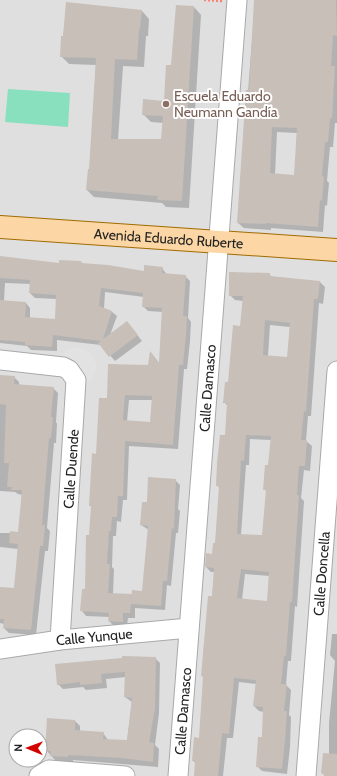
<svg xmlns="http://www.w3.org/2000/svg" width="337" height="776" viewBox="0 0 337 776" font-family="Cabin,sans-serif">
  <rect width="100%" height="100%" fill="#f2efe9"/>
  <path fill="#e0dfdf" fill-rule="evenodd" d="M 0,0 L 337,0 L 337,776 L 0,776 ZM 16,736 L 40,736 L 40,760 L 16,760 Z"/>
  <path fill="#88e0be" d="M 8,89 L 70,93 L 68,127 L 5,122 Z"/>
  <path fill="#e2e2e2" d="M 80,347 L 92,354 L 97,366 L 93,379 L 81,387 L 58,362 L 62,355 L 67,350 Z"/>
  <path fill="#0003" fill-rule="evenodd" d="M 255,0 L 337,0 L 337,123 L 335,123 L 333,147 L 330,147 L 327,181 L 329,183 L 327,206 L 325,205 L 323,232 L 271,228 L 271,230 L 244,228 L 238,223 ZM 277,132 L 297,133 L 295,176 L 275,175 Z
    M 67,3 L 142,11 L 149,19 L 148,36 L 146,36 L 144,67 L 123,66 L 118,140 L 162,140 L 164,123 L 151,122 L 143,114 L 165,102 L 172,66 L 194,7 L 201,15 L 189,208 L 166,207 L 162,203 L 94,197 L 87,190 L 90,170 L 96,65 L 69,64 L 61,56 Z
    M 0,257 L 60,264 L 81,262 L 83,264 L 145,272 L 162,268 L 167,275 L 185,276 L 190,281 L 188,318 L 191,322 L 190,341 L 187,369 L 184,369 L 178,449 L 129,446 L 127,500 L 123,500 L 121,522 L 117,521 L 116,536 L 113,536 L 112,567 L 114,569 L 113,594 L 131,595 L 143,592 L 149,530 L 141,525 L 143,503 L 148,503 L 175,480 L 180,485 L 178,509 L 180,511 L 178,533 L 176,533 L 171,586 L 167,585 L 165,610 L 135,608 L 135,618 L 128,618 L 127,626 L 114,626 L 109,621 L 110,617 L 86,616 L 82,611 L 86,590 L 90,536 L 92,508 L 90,505 L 97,455 L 108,400 L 149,366 L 151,353 L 160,364 L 163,312 L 148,311 L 143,306 L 144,297 L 105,292 L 104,309 L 112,312 L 117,316 L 110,335 L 127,322 L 142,341 L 115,361 L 101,345 L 57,340 L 57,351 L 31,350 L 27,346 L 0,343 ZM 5,283 L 31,284 L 30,293 L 35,298 L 57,299 L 56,320 L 30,318 L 30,308 L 26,303 L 4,301 ZM 129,400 L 153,400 L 151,423 L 127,421 Z
    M 269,274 L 272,277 L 320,282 L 325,287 L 323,304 L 319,303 L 311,416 L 308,416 L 306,441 L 312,446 L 310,471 L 304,470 L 301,498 L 304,501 L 297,607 L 295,606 L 291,661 L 288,661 L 286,685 L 291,690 L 289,715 L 291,717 L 290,747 L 287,774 L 262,771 L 257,766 L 262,738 L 264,712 L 259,711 L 254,706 L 256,684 L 239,682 L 233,738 L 227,738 L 223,776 L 195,776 L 196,763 L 193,761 L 200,739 L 204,678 L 202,676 L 215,572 L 211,572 L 206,567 L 213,555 L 216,544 L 220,489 L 217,485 L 226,437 L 228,406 L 224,402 L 241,327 L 243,301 L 235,300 L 230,295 ZM 270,325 L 290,327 L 288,358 L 268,356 ZM 250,439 L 271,440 L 269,466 L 264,489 L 267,492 L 263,536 L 241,535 L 246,465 L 249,465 ZM 245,574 L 270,576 L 268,602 L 242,600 Z
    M 0,376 L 14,377 L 19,382 L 19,385 L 53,388 L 58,393 L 56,422 L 57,424 L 56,443 L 54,443 L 47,528 L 50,531 L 48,551 L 45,551 L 36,635 L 9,633 L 4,628 L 4,624 L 0,623 L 0,588 L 15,589 L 18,549 L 0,547 L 0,533 L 19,533 L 22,495 L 18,494 L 15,492 L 0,491 Z
    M 332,634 L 337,634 L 337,776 L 325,776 L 322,773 L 329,755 L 329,723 L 335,661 L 330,655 Z
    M 155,658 L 160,663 L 159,713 L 155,745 L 159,749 L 158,767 L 73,760 L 73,762 L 56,761 L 46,750 L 75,721 L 80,726 L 80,732 L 103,733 L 108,740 L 127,742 L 132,702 L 125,697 L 126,677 L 106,679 L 107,688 L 86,690 L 83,687 L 63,689 L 58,684 Z"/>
  <path fill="#c7bfb8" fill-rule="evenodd" d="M 254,0 L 336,0 L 337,36 L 333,35 L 331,66 L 335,66 L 332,118 L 330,118 L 328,142 L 325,142 L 322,176 L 324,177 L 322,201 L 320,200 L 318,227 L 266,223 L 265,224 L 237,223 L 246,90 L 249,90 ZM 272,127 L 297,128 L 294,175 L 270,173 Z
    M 66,2 L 142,10 L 140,29 L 139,29 L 137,60 L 115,59 L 111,139 L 161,139 L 163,116 L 142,115 L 143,99 L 164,101 L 166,65 L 171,65 L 176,5 L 194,6 L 182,201 L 157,200 L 158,196 L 86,190 L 88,169 L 89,169 L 96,58 L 60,57 L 61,36 L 63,36 Z
    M 0,256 L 59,263 L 59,260 L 81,261 L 81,263 L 108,265 L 144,271 L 144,265 L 163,267 L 162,273 L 186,275 L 183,316 L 187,316 L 186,335 L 183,365 L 179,365 L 173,445 L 125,441 L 123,496 L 118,496 L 117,517 L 112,517 L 111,531 L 109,531 L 107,564 L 110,564 L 108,593 L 132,594 L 130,613 L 123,613 L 123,622 L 108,621 L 109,613 L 80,611 L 82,589 L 85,589 L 86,535 L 89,535 L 91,506 L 89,506 L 92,453 L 96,454 L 99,398 L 107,398 L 108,364 L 148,365 L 150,351 L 159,363 L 162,308 L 142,307 L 143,293 L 101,288 L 99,306 L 112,311 L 103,339 L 127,321 L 138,335 L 109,357 L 98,343 L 101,341 L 53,335 L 52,347 L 25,345 L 25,342 L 0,340 L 0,300 L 26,302 L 25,317 L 55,319 L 56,295 L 29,293 L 30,280 L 0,278 ZM 125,395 L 152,396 L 150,422 L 123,420 Z
    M 229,272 L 270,273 L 270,276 L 320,281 L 318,299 L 314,299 L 306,412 L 304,411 L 301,440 L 307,440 L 305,466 L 299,466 L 297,495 L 299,495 L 292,602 L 290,602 L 286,656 L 284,656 L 281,684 L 287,684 L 284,711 L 287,711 L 285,741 L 282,769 L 256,767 L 258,737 L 262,737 L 263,707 L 253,706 L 256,680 L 234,678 L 229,734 L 222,733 L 218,776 L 194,776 L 195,761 L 192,761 L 194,737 L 199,738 L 203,676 L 201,676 L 208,596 L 212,596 L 214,568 L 205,567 L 206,553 L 212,554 L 213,543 L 215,543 L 219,486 L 216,486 L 217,463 L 220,435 L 225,435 L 227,403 L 223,403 L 225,382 L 228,382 L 233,325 L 240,326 L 243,296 L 229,296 ZM 265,320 L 290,323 L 287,357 L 263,355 ZM 246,435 L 271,436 L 268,465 L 265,465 L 263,490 L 266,490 L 262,535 L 237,534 L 241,460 L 244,461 ZM 241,569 L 269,572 L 267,601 L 237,598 Z
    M 0,375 L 15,376 L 14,384 L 54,387 L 51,417 L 53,417 L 51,438 L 49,438 L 42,525 L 45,525 L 43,546 L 40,546 L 31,630 L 3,628 L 4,619 L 0,619 L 0,587 L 14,588 L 18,544 L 9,543 L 10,531 L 18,532 L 22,490 L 11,490 L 12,487 L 7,487 L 9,463 L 4,463 L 6,405 L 0,404 Z
    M 148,477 L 176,479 L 174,529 L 172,528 L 167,581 L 163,581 L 161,606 L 131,604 L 132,590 L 142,591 L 148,526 L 140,525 L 142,502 L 147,502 Z
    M 122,656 L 156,657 L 155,708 L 149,742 L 154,743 L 153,762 L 122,758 L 68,755 L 68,757 L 50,756 L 51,751 L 45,751 L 47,718 L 75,720 L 75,730 L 104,732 L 103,739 L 127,740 L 132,698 L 124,697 L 125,672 L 101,674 L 102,683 L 80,685 L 80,682 L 57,685 L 55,664 L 122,658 Z
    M 323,753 L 337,754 L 337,776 L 324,776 L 324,774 L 321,773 Z"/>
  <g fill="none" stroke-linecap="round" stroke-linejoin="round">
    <g stroke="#a9a9a9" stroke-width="21">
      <g id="minor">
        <path d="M 0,360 L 63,367 L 69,370 L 76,380 L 60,640"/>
        <path id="s1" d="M 0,649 L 60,640 L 189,628"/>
        <path d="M 39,776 L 49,770 L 125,776"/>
        <path id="s2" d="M 178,776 L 237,0"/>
        <path id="s3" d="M 306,776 L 337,371"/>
      </g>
    </g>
    <g stroke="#a06b00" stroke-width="24">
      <g id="major">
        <path id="s4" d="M 0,227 L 337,250"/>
      </g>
    </g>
    <path stroke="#fa8072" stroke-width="2.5" stroke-dasharray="2 2" stroke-linecap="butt" d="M 204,0 L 222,1"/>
    <use href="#minor" stroke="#fff" stroke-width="19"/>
    <use href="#major" stroke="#fcd6a4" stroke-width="22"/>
  </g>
  <circle fill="#8d6e63" stroke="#fff" stroke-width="1.5" cx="166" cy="104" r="4"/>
  <g text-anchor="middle" stroke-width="4" stroke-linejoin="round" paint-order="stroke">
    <g font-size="14" fill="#785e54" stroke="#fff" text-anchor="start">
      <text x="174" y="101">Escuela Eduardo<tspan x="174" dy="16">Neumann Gandía</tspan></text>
    </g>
    <g font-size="14" fill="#222" stroke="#fff">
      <text dy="5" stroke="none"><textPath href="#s4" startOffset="169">Avenida Eduardo Ruberte</textPath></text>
      <text dy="5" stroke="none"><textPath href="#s2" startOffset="389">Calle Damasco</textPath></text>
      <text transform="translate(71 469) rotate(-86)" y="5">Calle Duende</text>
      <text dy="5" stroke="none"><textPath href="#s3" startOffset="203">Calle Doncella</textPath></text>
      <text dy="5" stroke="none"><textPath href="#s1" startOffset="95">Calle Yunque</textPath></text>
      <text dy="5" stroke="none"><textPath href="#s2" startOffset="65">Calle Damasco</textPath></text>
    </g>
  </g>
  <g transform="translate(28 748) rotate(271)"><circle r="19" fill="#ffffff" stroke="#a7a7a7"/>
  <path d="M0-3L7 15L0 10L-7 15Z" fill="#d40000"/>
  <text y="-6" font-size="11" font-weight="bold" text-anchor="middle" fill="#222222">N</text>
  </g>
</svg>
